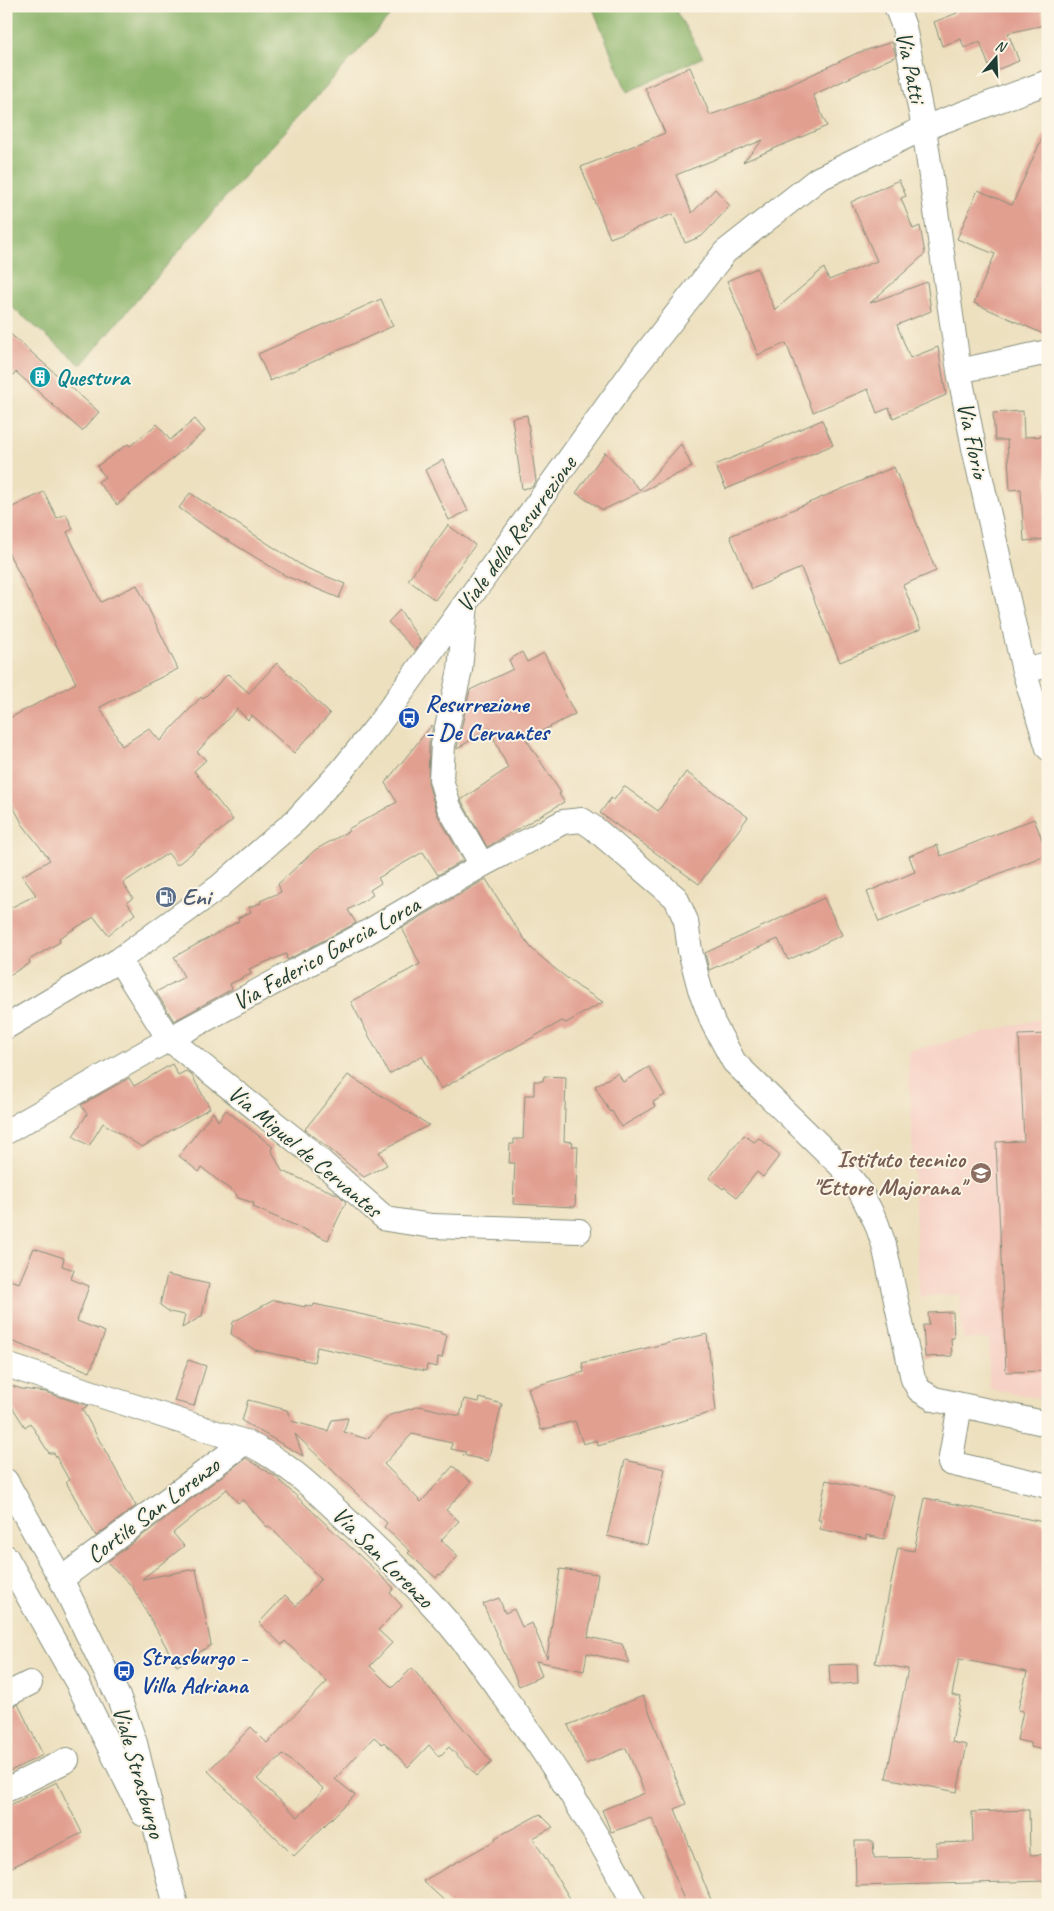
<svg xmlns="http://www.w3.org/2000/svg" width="1054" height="1911" viewBox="0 0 1054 1911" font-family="Caveat,sans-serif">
  <rect width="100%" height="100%" fill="#fcf5e5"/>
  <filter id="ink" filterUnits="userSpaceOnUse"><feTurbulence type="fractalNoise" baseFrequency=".02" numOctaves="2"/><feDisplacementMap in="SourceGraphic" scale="10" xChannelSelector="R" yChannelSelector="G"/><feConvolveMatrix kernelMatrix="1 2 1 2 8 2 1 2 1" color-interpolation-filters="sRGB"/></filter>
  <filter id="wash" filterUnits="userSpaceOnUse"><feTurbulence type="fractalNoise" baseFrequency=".0096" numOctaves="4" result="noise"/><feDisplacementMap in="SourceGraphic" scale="20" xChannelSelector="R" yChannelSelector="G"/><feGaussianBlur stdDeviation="1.12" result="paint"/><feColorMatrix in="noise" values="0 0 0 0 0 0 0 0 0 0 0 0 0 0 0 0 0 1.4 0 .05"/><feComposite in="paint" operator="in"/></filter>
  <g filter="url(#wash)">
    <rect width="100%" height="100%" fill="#ede0bf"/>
    <path fill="#f6d1c5" d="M 1048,1017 L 1048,1400 L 989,1388 L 989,1339 L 963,1339 L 959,1294 L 919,1297 L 908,1051 Z"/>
    <path fill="#8cb46a" stroke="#56784f" d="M 6,6 L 399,6 L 222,201 L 81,365 L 6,302 Z
      M 592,6 L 673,6 L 703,57 L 627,92 Z"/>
    <g id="blocks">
      <path fill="#e19f90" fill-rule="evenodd" d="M 955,6 L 1041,6 L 1044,25 L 1008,33 L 1019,61 L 991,72 L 980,42 L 964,48 L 961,39 L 942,46 L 934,22 L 957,13 Z
        M 892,42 L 896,56 L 813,95 L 827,126 L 743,162 L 763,140 L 676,175 L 692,213 L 715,189 L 730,206 L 702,236 L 685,243 L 673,214 L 610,238 L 581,167 L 665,133 L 645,88 L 690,67 L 710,115 L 756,99 L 788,86 L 857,53 Z
        M 1048,125 L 1048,336 L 974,303 L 995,254 L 957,239 L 978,190 L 1012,205 Z
        M 899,180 L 906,196 L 901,198 L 913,229 L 920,226 L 925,254 L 870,303 L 927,282 L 931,311 L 897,325 L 910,358 L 938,347 L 946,395 L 893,418 L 889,408 L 877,413 L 868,389 L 813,412 L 786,343 L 758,355 L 727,281 L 757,268 L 775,310 L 824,268 L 829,280 L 877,261 L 851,202 Z
        M 381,299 L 393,326 L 270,381 L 258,354 Z
        M 6,330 L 99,412 L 82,431 L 16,372 L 6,382 Z
        M 1023,411 L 1024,437 L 1046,436 L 1048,539 L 1024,541 L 1021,489 L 1010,490 L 1007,440 L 995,440 L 993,413 Z
        M 527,415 L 536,481 L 532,487 L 522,489 L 512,418 Z
        M 195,419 L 205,431 L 117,505 L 98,482 L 105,477 L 97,466 L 128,444 L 130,446 L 157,424 L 170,440 Z
        M 822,420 L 833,445 L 726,489 L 715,465 Z
        M 681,444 L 692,467 L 603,510 L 576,493 L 605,452 L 640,490 Z
        M 443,460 L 468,511 L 449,520 L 425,470 Z
        M 894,467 L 936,571 L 903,585 L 921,629 L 840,662 L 801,568 L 752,589 L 730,536 Z
        M 44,492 L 57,518 L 66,514 L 73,529 L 67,532 L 101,602 L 137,585 L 178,669 L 100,707 L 122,746 L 149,728 L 160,741 L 201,697 L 203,699 L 228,674 L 249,693 L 277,663 L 330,714 L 294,753 L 252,715 L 248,720 L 237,709 L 197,752 L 206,760 L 194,771 L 233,820 L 177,865 L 168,853 L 123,883 L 133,898 L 127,902 L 135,914 L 108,935 L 94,917 L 59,938 L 60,942 L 29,960 L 30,963 L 6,977 L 6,910 L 36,895 L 22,876 L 50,860 L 23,825 L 6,793 L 6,720 L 76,683 L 6,548 L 6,510 Z
        M 190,493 L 304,567 L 345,584 L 339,598 L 286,576 L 206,527 L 179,508 Z
        M 448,525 L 475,545 L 435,600 L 408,580 Z
        M 400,610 L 421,642 L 415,650 L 388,622 Z
        M 522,652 L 527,662 L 544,653 L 575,714 L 526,739 L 561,793 L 559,794 L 564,802 L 487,847 L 461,800 L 508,768 L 489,728 L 457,749 L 457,747 L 470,690 L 513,669 L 509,660 Z
        M 432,725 L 433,726 L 429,744 L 428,783 L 437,814 L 463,860 L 438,875 L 423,852 L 378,878 L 381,883 L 370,890 L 373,895 L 348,910 L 356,923 L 287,960 L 286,954 L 249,969 L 251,974 L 230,984 L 232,989 L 174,1021 L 156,992 L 184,977 L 174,957 L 239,921 L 238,918 L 251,912 L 249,907 L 261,903 L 260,901 L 281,892 L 278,884 L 315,850 L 349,831 L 348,829 L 397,802 L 385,783 Z
        M 686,772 L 748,817 L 699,884 L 600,813 L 611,798 L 614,800 L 624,786 L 658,811 Z
        M 1034,819 L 1048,854 L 879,922 L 867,892 L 915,872 L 909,856 L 937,845 L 941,856 Z
        M 486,879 L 513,923 L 532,949 L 554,968 L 580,988 L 603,1002 L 566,1023 L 562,1021 L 441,1089 L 422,1056 L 389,1074 L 351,1002 L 420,964 L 402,928 Z
        M 824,898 L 842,935 L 788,960 L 778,939 L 709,970 L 705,953 Z
        M 1048,1034 L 1048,1123 L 1043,1123 L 1048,1242 L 1048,1371 L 1006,1372 L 996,1142 L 1024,1141 L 1019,1035 Z
        M 172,1064 L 178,1075 L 186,1071 L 191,1074 L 210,1108 L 142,1147 L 103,1123 L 89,1146 L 73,1136 L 87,1114 L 81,1105 L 129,1078 L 134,1086 Z
        M 649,1067 L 665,1095 L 653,1102 L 655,1107 L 621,1127 L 612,1111 L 610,1112 L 595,1086 L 618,1073 L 623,1082 Z
        M 348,1075 L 429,1125 L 379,1152 L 387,1165 L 364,1177 L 305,1129 Z
        M 544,1076 L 566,1077 L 564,1141 L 573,1142 L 572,1146 L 578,1146 L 575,1207 L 513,1204 L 515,1163 L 509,1163 L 510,1144 L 514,1144 L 514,1139 L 523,1139 L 525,1095 L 534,1095 L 534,1081 L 543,1081 Z
        M 226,1110 L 273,1147 L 271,1149 L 282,1171 L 339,1195 L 346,1202 L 328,1240 L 253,1207 L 254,1203 L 238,1198 L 236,1194 L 202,1168 L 199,1172 L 179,1156 L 213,1112 L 218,1121 Z
        M 744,1135 L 754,1142 L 759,1138 L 780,1155 L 763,1177 L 757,1172 L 737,1197 L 724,1187 L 723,1189 L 709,1178 Z
        M 34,1248 L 64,1258 L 62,1266 L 74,1270 L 71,1279 L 89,1286 L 77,1321 L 105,1332 L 90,1372 L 6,1339 L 6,1279 L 19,1283 Z
        M 167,1275 L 209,1284 L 202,1316 L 182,1328 L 185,1315 L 170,1312 L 160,1305 Z
        M 274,1300 L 305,1307 L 305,1305 L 313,1307 L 314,1304 L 441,1332 L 441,1334 L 447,1335 L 442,1358 L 438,1357 L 437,1367 L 427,1365 L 426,1371 L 317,1347 L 314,1362 L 255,1350 L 231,1334 L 233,1322 Z
        M 953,1312 L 954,1338 L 951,1338 L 952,1356 L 925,1357 L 923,1325 L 929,1325 L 928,1313 Z
        M 707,1334 L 716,1411 L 598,1446 L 597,1440 L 583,1444 L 575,1421 L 541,1430 L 528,1388 L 584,1372 L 582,1363 Z
        M 188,1360 L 206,1366 L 194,1406 L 174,1401 Z
        M 6,1384 L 22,1389 L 45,1392 L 88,1406 L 82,1409 L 136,1506 L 96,1536 L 66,1482 L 69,1480 L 54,1453 L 49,1453 L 30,1423 L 25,1427 L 6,1397 Z
        M 480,1398 L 502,1404 L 488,1461 L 463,1455 L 466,1452 L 451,1449 L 452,1443 L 412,1434 L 384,1464 L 421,1502 L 453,1466 L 471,1482 L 446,1510 L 459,1521 L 441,1540 L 458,1556 L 441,1575 L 439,1574 L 436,1578 L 408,1553 L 410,1551 L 384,1527 L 387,1523 L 295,1434 L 303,1456 L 242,1421 L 248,1400 L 287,1410 L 291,1421 L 328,1431 L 332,1420 L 348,1418 L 344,1432 L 367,1439 L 390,1415 L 420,1406 L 460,1416 L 464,1399 L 479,1402 Z
        M 246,1458 L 276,1477 L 394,1588 L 390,1593 L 402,1606 L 378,1630 L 392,1643 L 370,1666 L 392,1688 L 412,1668 L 492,1762 L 477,1776 L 449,1747 L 439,1757 L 429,1745 L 408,1767 L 384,1742 L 382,1744 L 374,1737 L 335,1779 L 355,1795 L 294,1856 L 208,1771 L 251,1727 L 267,1743 L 327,1682 L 285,1641 L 282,1645 L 259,1623 L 285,1595 L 296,1606 L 321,1579 L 269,1526 L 267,1527 L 243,1500 L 238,1503 L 227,1489 L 173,1533 L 184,1546 L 142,1579 L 196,1569 L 211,1645 L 177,1666 L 132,1586 L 107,1562 ZM 283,1754 L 324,1789 L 298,1817 L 257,1779 Z
        M 625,1460 L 665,1469 L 647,1545 L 607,1536 Z
        M 826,1480 L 894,1495 L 884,1539 L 866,1535 L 866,1539 L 820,1529 L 821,1520 L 818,1520 Z
        M 925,1498 L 1048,1523 L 1048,1751 L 1030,1747 L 1030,1743 L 1017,1740 L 1023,1711 L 1018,1710 L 1027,1672 L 959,1659 L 952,1695 L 961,1697 L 952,1742 L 967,1745 L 957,1792 L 886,1778 L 908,1669 L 875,1663 L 898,1548 L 914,1551 Z
        M 560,1569 L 598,1574 L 588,1637 L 622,1644 L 630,1663 L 587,1653 L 584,1671 L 536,1661 L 542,1676 L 519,1686 L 483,1604 L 499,1598 L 505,1613 L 514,1609 L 522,1627 L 532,1623 L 547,1658 Z
        M 857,1664 L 858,1683 L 830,1685 L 829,1665 Z
        M 643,1696 L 686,1804 L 675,1809 L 713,1905 L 686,1905 L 652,1818 L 611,1832 L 602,1810 L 645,1793 L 626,1748 L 585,1764 L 568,1725 Z
        M 18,1704 L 43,1755 L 6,1773 L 6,1709 Z
        M 57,1782 L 82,1833 L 6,1870 L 6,1807 Z
        M 1029,1810 L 1030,1853 L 1031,1855 L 1048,1854 L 1048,1881 L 856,1886 L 855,1841 L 873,1841 L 874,1858 L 937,1857 L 936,1843 L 973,1842 L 972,1812 Z
        M 540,1814 L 553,1827 L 533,1838 L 574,1905 L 449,1905 L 423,1881 L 496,1840 L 495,1838 Z"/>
    </g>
  </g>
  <g filter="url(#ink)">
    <use href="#blocks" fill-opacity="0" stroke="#868e7a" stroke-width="1"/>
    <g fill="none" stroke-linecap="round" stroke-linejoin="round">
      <g stroke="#868e7a" stroke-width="26">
        <path id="minor" d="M 896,6 L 904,27 L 924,128 L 959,371 L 974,448 L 1024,671 L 1048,748
          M 959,371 L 1048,352
          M 466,604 L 460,670 L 443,745 L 441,779 L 449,807 L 482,865
          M 1024,671 L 1048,665
          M 119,960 L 169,1039 L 308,1150 L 386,1219 L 432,1226 L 579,1231
          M 6,1027 L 119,960 L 219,887 L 296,820 L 342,770 L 376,728 L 636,366 L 725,252 L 818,179 L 924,128 L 1048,82
          M 6,1132 L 169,1039 L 366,933 L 482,865 L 563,822 L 582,820 L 594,828 L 676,898 L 686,921 L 690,951 L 700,989 L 713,1023 L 734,1062 L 842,1167 L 859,1189 L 876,1222 L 884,1245 L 913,1379 L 919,1390 L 934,1399 L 1048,1424
          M 6,1365 L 245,1442 C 285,1460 317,1492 349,1522 C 379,1550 409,1579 437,1610 C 463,1639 486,1671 509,1703 C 556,1767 598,1834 635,1905
          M 960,1405 L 950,1463 L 1048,1486
          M 6,1481 L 61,1579 L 120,1701 L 135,1743 L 161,1850 L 176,1905
          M 6,1557 L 76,1680 L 143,1814
          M 61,1579 L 245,1442
          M 6,1695 L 30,1683
          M 6,1790 L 67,1760"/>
      </g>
      <use href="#minor" stroke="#fff" stroke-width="24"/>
    </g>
  </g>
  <defs>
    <g id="building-disc" transform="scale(1.125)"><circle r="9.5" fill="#0f9aa8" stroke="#fcf5e5"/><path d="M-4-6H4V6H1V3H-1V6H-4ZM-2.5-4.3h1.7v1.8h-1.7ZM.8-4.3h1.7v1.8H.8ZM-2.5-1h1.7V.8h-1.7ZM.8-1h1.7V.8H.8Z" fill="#fff"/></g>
    <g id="bus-disc" transform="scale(1.125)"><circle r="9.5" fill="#1a4fb4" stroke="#fcf5e5"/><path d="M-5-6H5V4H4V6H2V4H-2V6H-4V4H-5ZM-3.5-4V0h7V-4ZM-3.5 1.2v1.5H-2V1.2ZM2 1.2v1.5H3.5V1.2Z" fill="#fff"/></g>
    <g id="fuel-disc" transform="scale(1.125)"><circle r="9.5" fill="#5c6f8a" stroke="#fcf5e5"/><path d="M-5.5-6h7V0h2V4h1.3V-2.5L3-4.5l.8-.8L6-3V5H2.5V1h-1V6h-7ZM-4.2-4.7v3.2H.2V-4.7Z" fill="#fff"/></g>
    <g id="school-disc" transform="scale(1.125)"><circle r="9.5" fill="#8d6e63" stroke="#fcf5e5"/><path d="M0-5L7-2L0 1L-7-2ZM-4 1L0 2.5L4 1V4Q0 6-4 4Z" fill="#fff"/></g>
  </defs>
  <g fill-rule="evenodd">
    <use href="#building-disc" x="40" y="377"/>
    <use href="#bus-disc" x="409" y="718"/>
    <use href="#fuel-disc" x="166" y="897"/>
    <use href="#school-disc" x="981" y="1173"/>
    <use href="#bus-disc" x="124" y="1671"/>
  </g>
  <g text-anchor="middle" stroke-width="4" stroke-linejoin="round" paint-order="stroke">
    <g font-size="24" fill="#1f3d34" stroke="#fcf5e5">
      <text transform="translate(911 67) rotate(78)" y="8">Via Patti</text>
      <text transform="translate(973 440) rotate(78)" y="8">Via Florio</text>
      <text transform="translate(516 534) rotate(-54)" y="8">Viale della Resurrezione</text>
      <text transform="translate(326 953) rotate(-29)" y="8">Via Federico Garcia Lorca</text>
      <text transform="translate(305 1151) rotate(40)" y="8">Via Miguel de Cervantes</text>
      <text transform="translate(153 1510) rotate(-37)" y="8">Cortile San Lorenzo</text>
      <text transform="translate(383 1557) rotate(45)" y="8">Via San Lorenzo</text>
      <text transform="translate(139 1772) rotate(74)" y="8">Viale Strasburgo</text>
    </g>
    <g font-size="24" font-weight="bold" fill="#0d838f" stroke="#fcf5e5" text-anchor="start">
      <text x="56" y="385">Questura</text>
    </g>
    <g font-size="24" font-weight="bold" fill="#164399" stroke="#fcf5e5" text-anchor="start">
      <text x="425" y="712">Resurrezione<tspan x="425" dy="28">- De Cervantes</tspan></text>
      <text x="140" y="1665">Strasburgo -<tspan x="140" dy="28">Villa Adriana</tspan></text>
    </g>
    <g font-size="24" font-weight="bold" fill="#4e5e75" stroke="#fcf5e5" text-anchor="start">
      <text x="182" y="905">Eni</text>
    </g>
    <g font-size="24" font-weight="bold" fill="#785e54" stroke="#fcf5e5" text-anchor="end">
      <text x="965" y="1167">Istituto tecnico<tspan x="965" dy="28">"Ettore Majorana"</tspan></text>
    </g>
  </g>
  <rect width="1054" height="1911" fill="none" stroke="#fcf5e5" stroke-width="25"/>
  <g transform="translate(996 58) rotate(19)" stroke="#fcf5e5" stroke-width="4" paint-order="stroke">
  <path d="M0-4L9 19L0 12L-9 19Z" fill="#1f3d34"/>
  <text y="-8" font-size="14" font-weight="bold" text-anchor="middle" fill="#1f3d34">N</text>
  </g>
</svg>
